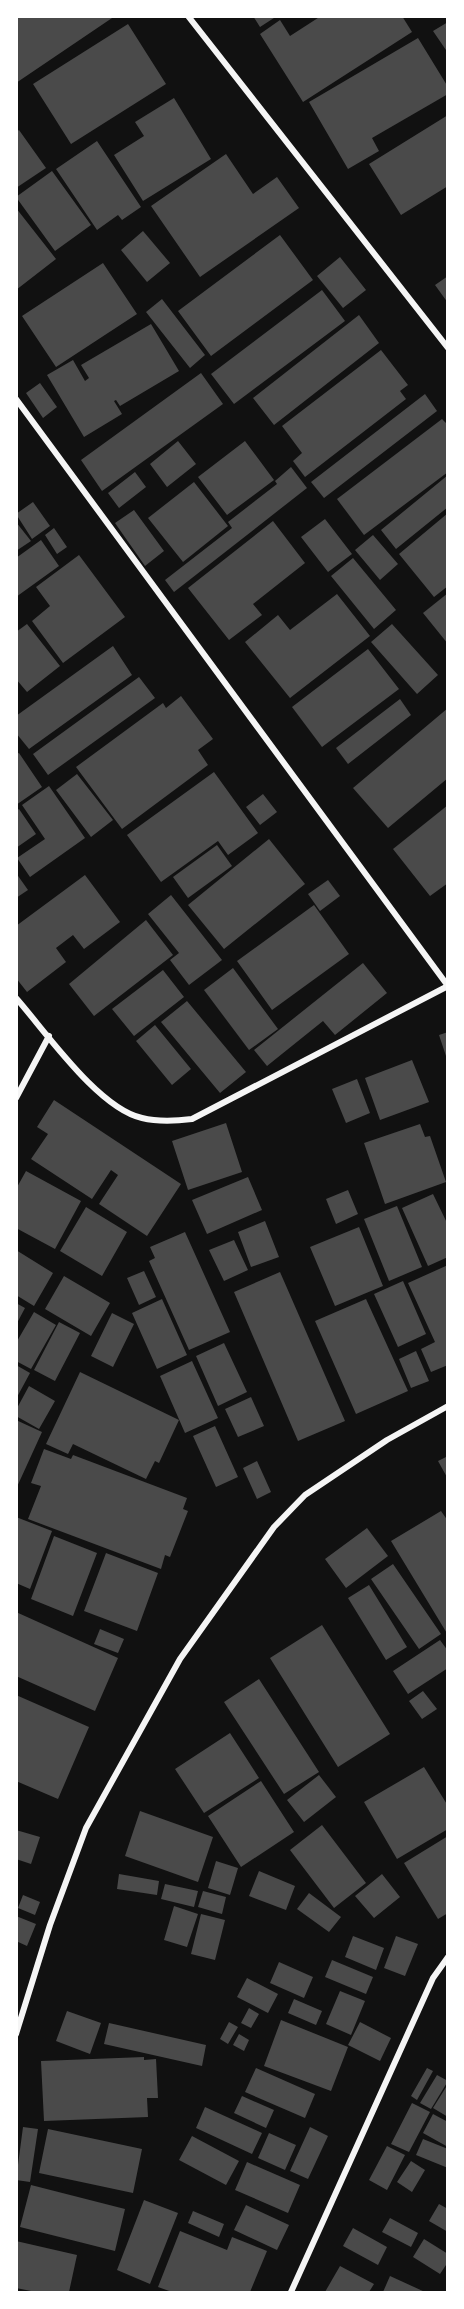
<svg xmlns="http://www.w3.org/2000/svg" width="464" height="2309" viewBox="0 0 464 2309" font-family="'Fira Sans Condensed',sans-serif">
  <rect width="100%" height="100%" fill="#111"/>
  <path fill="#4a4a4a" d="M 16,16 L 115,16 L 16,83 Z
    M 253,16 L 277,16 L 260,27 Z
    M 321,16 L 402,16 L 412,32 L 303,102 L 260,34 L 280,20 L 290,36 Z
    M 448,22 L 448,53 L 433,31 Z
    M 128,24 L 166,84 L 71,144 L 33,84 Z
    M 418,38 L 448,87 L 448,94 L 372,138 L 379,151 L 348,169 L 309,102 Z
    M 174,98 L 211,159 L 143,201 L 114,155 L 144,136 L 135,122 Z
    M 448,115 L 448,186 L 401,215 L 369,164 Z
    M 19,130 L 46,168 L 16,188 L 16,132 Z
    M 97,141 L 141,207 L 122,220 L 118,215 L 97,230 L 56,169 Z
    M 226,154 L 253,194 L 277,177 L 299,208 L 200,277 L 151,206 Z
    M 52,171 L 91,225 L 55,251 L 16,197 Z
    M 16,208 L 56,259 L 16,290 Z
    M 143,231 L 170,263 L 147,282 L 121,250 Z
    M 280,235 L 313,280 L 211,356 L 178,311 Z
    M 340,257 L 366,290 L 343,308 L 317,276 Z
    M 103,263 L 137,314 L 56,367 L 22,316 Z
    M 448,276 L 448,303 L 435,285 Z
    M 322,290 L 345,321 L 234,404 L 211,374 Z
    M 162,299 L 205,355 L 190,368 L 146,312 Z
    M 359,315 L 379,343 L 274,425 L 253,398 Z
    M 151,324 L 179,371 L 120,406 L 116,400 L 114,401 L 122,414 L 84,437 L 47,375 L 73,360 L 85,381 L 89,378 L 81,365 Z
    M 381,350 L 408,385 L 400,391 L 406,399 L 305,477 L 293,461 L 302,453 L 282,426 Z
    M 201,373 L 223,404 L 102,491 L 81,460 Z
    M 40,383 L 57,407 L 43,418 L 26,393 Z
    M 425,394 L 437,411 L 324,498 L 311,482 Z
    M 442,419 L 448,425 L 448,472 L 364,535 L 337,499 Z
    M 178,441 L 196,464 L 167,487 L 150,464 Z
    M 245,441 L 274,480 L 227,515 L 198,477 Z
    M 291,467 L 307,488 L 174,592 L 165,580 L 232,528 L 228,522 L 277,484 L 275,481 Z
    M 135,472 L 146,487 L 119,508 L 108,493 Z
    M 448,475 L 448,507 L 396,549 L 381,530 Z
    M 194,482 L 228,526 L 183,562 L 148,518 Z
    M 33,502 L 50,526 L 32,539 L 16,514 Z
    M 134,510 L 164,551 L 145,566 L 115,523 Z
    M 448,513 L 448,586 L 434,597 L 399,554 Z
    M 325,519 L 352,554 L 328,572 L 301,537 Z
    M 273,521 L 305,563 L 253,604 L 262,615 L 229,640 L 188,588 Z
    M 16,522 L 31,541 L 16,551 Z
    M 54,528 L 67,547 L 57,554 L 45,535 Z
    M 373,535 L 398,564 L 380,580 L 355,550 Z
    M 41,540 L 59,566 L 16,597 L 16,558 Z
    M 79,555 L 125,617 L 63,663 L 32,621 L 50,606 L 36,587 Z
    M 353,558 L 396,610 L 374,629 L 331,576 Z
    M 448,593 L 448,644 L 423,613 Z
    M 337,594 L 370,636 L 290,698 L 245,642 L 278,615 L 290,630 Z
    M 27,624 L 60,666 L 27,692 L 16,679 L 16,632 Z
    M 392,624 L 438,675 L 417,694 L 371,642 Z
    M 113,646 L 132,675 L 29,749 L 16,733 L 16,716 Z
    M 368,649 L 399,689 L 322,747 L 292,707 Z
    M 139,677 L 155,698 L 48,775 L 33,754 Z
    M 181,696 L 213,739 L 198,750 L 208,765 L 122,829 L 76,767 L 163,703 L 166,708 Z
    M 400,699 L 411,715 L 348,764 L 336,748 Z
    M 448,708 L 448,778 L 388,828 L 353,788 Z
    M 19,753 L 42,787 L 16,805 L 16,754 Z
    M 214,772 L 258,833 L 228,855 L 218,841 L 161,882 L 127,835 Z
    M 77,774 L 113,820 L 91,837 L 56,790 Z
    M 49,786 L 85,838 L 30,877 L 17,858 L 45,839 L 22,805 Z
    M 263,794 L 277,812 L 260,825 L 246,807 Z
    M 448,805 L 448,883 L 430,896 L 393,849 Z
    M 19,809 L 36,834 L 16,848 L 16,811 Z
    M 269,839 L 305,884 L 224,949 L 188,905 Z
    M 217,845 L 232,866 L 188,898 L 173,877 Z
    M 16,873 L 28,890 L 16,898 Z
    M 85,875 L 120,922 L 84,949 L 73,935 L 56,948 L 66,962 L 27,992 L 16,978 L 16,926 Z
    M 328,880 L 340,896 L 320,911 L 308,894 Z
    M 171,895 L 222,960 L 189,985 L 170,960 L 179,953 L 148,914 Z
    M 314,905 L 349,954 L 272,1010 L 237,961 Z
    M 146,920 L 173,955 L 94,1016 L 69,984 Z
    M 363,963 L 387,993 L 335,1035 L 323,1021 L 267,1066 L 254,1050 Z
    M 233,968 L 278,1029 L 249,1050 L 204,990 Z
    M 163,970 L 184,997 L 134,1036 L 112,1009 Z
    M 187,1001 L 246,1072 L 220,1093 L 161,1022 Z
    M 155,1025 L 191,1069 L 172,1085 L 136,1041 Z
    M 448,1032 L 448,1059 L 447,1059 L 439,1035 Z
    M 412,1060 L 429,1102 L 380,1120 L 365,1078 Z
    M 357,1079 L 370,1113 L 346,1123 L 332,1089 Z
    M 54,1100 L 181,1184 L 147,1236 L 99,1204 L 118,1175 L 111,1170 L 92,1199 L 31,1159 L 48,1134 L 37,1127 Z
    M 226,1123 L 242,1172 L 188,1190 L 172,1141 Z
    M 420,1124 L 425,1137 L 430,1136 L 446,1182 L 385,1204 L 364,1143 Z
    M 26,1171 L 81,1201 L 55,1249 L 16,1228 L 16,1189 Z
    M 248,1177 L 262,1210 L 207,1234 L 192,1200 Z
    M 348,1190 L 358,1214 L 336,1224 L 326,1199 Z
    M 433,1194 L 448,1225 L 448,1257 L 428,1266 L 402,1208 Z
    M 397,1206 L 422,1267 L 389,1281 L 364,1219 Z
    M 86,1207 L 127,1232 L 102,1276 L 60,1251 Z
    M 265,1221 L 279,1257 L 251,1267 L 238,1232 Z
    M 359,1227 L 383,1286 L 335,1306 L 310,1247 Z
    M 185,1232 L 230,1332 L 189,1350 L 149,1261 L 155,1258 L 150,1247 Z
    M 234,1240 L 248,1270 L 224,1281 L 209,1250 Z
    M 16,1250 L 53,1273 L 34,1306 L 16,1295 Z
    M 448,1265 L 448,1365 L 431,1372 L 421,1349 L 435,1342 L 408,1283 Z
    M 144,1271 L 156,1297 L 139,1305 L 127,1278 Z
    M 280,1272 L 345,1421 L 298,1441 L 234,1292 Z
    M 64,1276 L 110,1303 L 91,1336 L 45,1309 Z
    M 403,1281 L 426,1334 L 398,1347 L 374,1294 Z
    M 162,1299 L 187,1355 L 157,1369 L 132,1313 Z
    M 366,1299 L 408,1391 L 356,1414 L 315,1321 Z
    M 16,1303 L 25,1308 L 16,1325 Z
    M 34,1312 L 56,1325 L 31,1369 L 16,1361 L 16,1343 Z
    M 112,1313 L 134,1324 L 113,1367 L 91,1356 Z
    M 59,1322 L 80,1333 L 55,1381 L 34,1370 Z
    M 224,1343 L 247,1392 L 218,1406 L 196,1356 Z
    M 416,1351 L 429,1381 L 411,1388 L 399,1359 Z
    M 192,1361 L 218,1418 L 185,1433 L 160,1376 Z
    M 16,1365 L 30,1373 L 16,1399 Z
    M 80,1372 L 179,1420 L 159,1463 L 155,1461 L 146,1479 L 73,1444 L 68,1454 L 46,1444 Z
    M 29,1386 L 55,1401 L 39,1429 L 16,1416 L 16,1410 Z
    M 251,1397 L 264,1426 L 238,1437 L 225,1409 Z
    M 16,1420 L 42,1432 L 16,1489 Z
    M 215,1426 L 238,1477 L 216,1487 L 193,1436 Z
    M 44,1449 L 71,1459 L 73,1455 L 187,1498 L 183,1509 L 188,1511 L 170,1557 L 165,1555 L 161,1569 L 28,1519 L 41,1486 L 31,1483 Z
    M 448,1456 L 448,1479 L 438,1461 Z
    M 257,1461 L 271,1492 L 257,1499 L 243,1468 Z
    M 441,1511 L 448,1521 L 448,1635 L 391,1541 Z
    M 16,1517 L 52,1531 L 30,1589 L 16,1583 Z
    M 367,1528 L 388,1556 L 346,1588 L 325,1559 Z
    M 54,1536 L 97,1553 L 73,1616 L 31,1599 Z
    M 106,1553 L 158,1573 L 137,1631 L 84,1611 Z
    M 393,1564 L 441,1634 L 419,1649 L 371,1579 Z
    M 369,1585 L 407,1647 L 386,1660 L 348,1598 Z
    M 16,1612 L 118,1658 L 95,1711 L 16,1676 Z
    M 322,1625 L 390,1734 L 338,1767 L 270,1658 Z
    M 100,1629 L 124,1639 L 118,1653 L 94,1644 Z
    M 440,1640 L 448,1651 L 448,1668 L 408,1694 L 393,1671 Z
    M 259,1679 L 319,1772 L 284,1794 L 224,1702 Z
    M 423,1691 L 437,1709 L 422,1719 L 409,1701 Z
    M 16,1695 L 89,1727 L 58,1799 L 16,1781 Z
    M 230,1733 L 259,1778 L 204,1813 L 175,1769 Z
    M 424,1767 L 448,1806 L 448,1829 L 397,1859 L 364,1802 Z
    M 319,1775 L 336,1797 L 304,1822 L 287,1800 Z
    M 261,1781 L 294,1832 L 241,1867 L 208,1816 Z
    M 140,1811 L 213,1837 L 198,1882 L 125,1856 Z
    M 322,1825 L 366,1883 L 334,1908 L 290,1850 Z
    M 16,1830 L 40,1837 L 31,1864 L 16,1859 Z
    M 448,1836 L 448,1913 L 438,1919 L 404,1863 Z
    M 216,1861 L 238,1868 L 230,1895 L 208,1888 Z
    M 259,1871 L 295,1886 L 286,1910 L 249,1896 Z
    M 119,1874 L 159,1881 L 157,1895 L 117,1889 Z
    M 382,1874 L 400,1897 L 374,1918 L 355,1896 Z
    M 165,1884 L 198,1891 L 194,1907 L 161,1899 Z
    M 203,1891 L 226,1897 L 222,1914 L 198,1907 Z
    M 309,1893 L 341,1917 L 329,1932 L 297,1909 Z
    M 23,1895 L 40,1902 L 35,1915 L 18,1908 Z
    M 174,1906 L 198,1914 L 187,1947 L 164,1940 Z
    M 201,1914 L 225,1920 L 215,1960 L 191,1954 Z
    M 16,1916 L 36,1924 L 27,1946 L 16,1941 Z
    M 353,1936 L 384,1948 L 376,1970 L 345,1957 Z
    M 396,1936 L 418,1944 L 405,1976 L 384,1968 Z
    M 332,1960 L 373,1977 L 366,1994 L 325,1977 Z
    M 279,1962 L 313,1977 L 304,1998 L 270,1983 Z
    M 247,1978 L 278,1994 L 268,2013 L 237,1997 Z
    M 340,1991 L 365,2001 L 351,2035 L 326,2024 Z
    M 294,1999 L 322,2011 L 316,2025 L 288,2013 Z
    M 249,2008 L 259,2014 L 251,2028 L 241,2023 Z
    M 67,2011 L 101,2023 L 90,2054 L 56,2041 Z
    M 281,2020 L 348,2047 L 331,2091 L 264,2066 Z
    M 229,2022 L 238,2027 L 228,2044 L 220,2039 Z
    M 360,2022 L 391,2038 L 380,2061 L 348,2045 Z
    M 109,2023 L 206,2045 L 202,2066 L 104,2044 Z
    M 239,2034 L 249,2040 L 244,2051 L 233,2045 Z
    M 144,2057 L 144,2060 L 156,2059 L 158,2098 L 147,2098 L 148,2117 L 44,2121 L 41,2061 Z
    M 256,2068 L 315,2094 L 305,2118 L 245,2092 Z
    M 427,2068 L 433,2071 L 417,2100 L 411,2096 Z
    M 437,2075 L 448,2081 L 431,2109 L 420,2103 Z
    M 448,2084 L 448,2117 L 433,2108 Z
    M 242,2096 L 274,2110 L 266,2128 L 234,2113 Z
    M 412,2103 L 430,2112 L 409,2152 L 391,2144 Z
    M 205,2107 L 262,2133 L 252,2154 L 196,2128 Z
    M 433,2114 L 448,2122 L 448,2147 L 423,2133 Z
    M 23,2127 L 38,2129 L 30,2182 L 16,2180 Z
    M 310,2127 L 328,2136 L 308,2179 L 290,2171 Z
    M 48,2129 L 142,2149 L 133,2193 L 39,2173 Z
    M 269,2133 L 296,2145 L 285,2170 L 258,2158 Z
    M 192,2136 L 239,2161 L 226,2185 L 179,2160 Z
    M 423,2139 L 448,2149 L 448,2168 L 416,2155 Z
    M 387,2146 L 405,2155 L 387,2190 L 369,2180 Z
    M 411,2161 L 425,2170 L 412,2192 L 397,2182 Z
    M 247,2162 L 300,2185 L 288,2213 L 235,2190 Z
    M 31,2185 L 125,2209 L 115,2251 L 20,2227 Z
    M 144,2200 L 178,2213 L 150,2284 L 117,2270 Z
    M 439,2204 L 448,2209 L 448,2232 L 429,2221 Z
    M 246,2205 L 289,2225 L 277,2250 L 234,2230 Z
    M 193,2211 L 224,2224 L 219,2237 L 188,2223 Z
    M 390,2218 L 418,2233 L 411,2247 L 382,2232 Z
    M 353,2228 L 387,2247 L 378,2265 L 343,2246 Z
    M 180,2231 L 227,2250 L 232,2237 L 267,2251 L 250,2292 L 172,2292 L 158,2287 Z
    M 424,2239 L 448,2254 L 448,2262 L 440,2274 L 413,2257 Z
    M 16,2241 L 77,2255 L 69,2292 L 36,2292 L 16,2288 Z
    M 340,2266 L 374,2284 L 369,2292 L 325,2292 Z
    M 390,2276 L 425,2292 L 383,2292 Z"/>
  <g fill="none" stroke-linecap="round" stroke-linejoin="round">
    <path stroke="#f5f5f5" stroke-width="6" d="M 188,16 L 448,348
      M 16,399 L 448,986
      M 16,998 C 46,1032 98,1108 142,1118 C 158,1122 176,1121 192,1119 L 448,986
      M 16,1098 L 49,1036
      M 16,2034 L 50,1925 L 86,1828 L 180,1659 L 274,1527 L 305,1495 L 387,1440 L 448,1406
      M 291,2292 L 433,1978 L 448,1957"/>
  </g>
  <rect width="464" height="2309" fill="none" stroke="#ffffff" stroke-width="36"/>
</svg>
